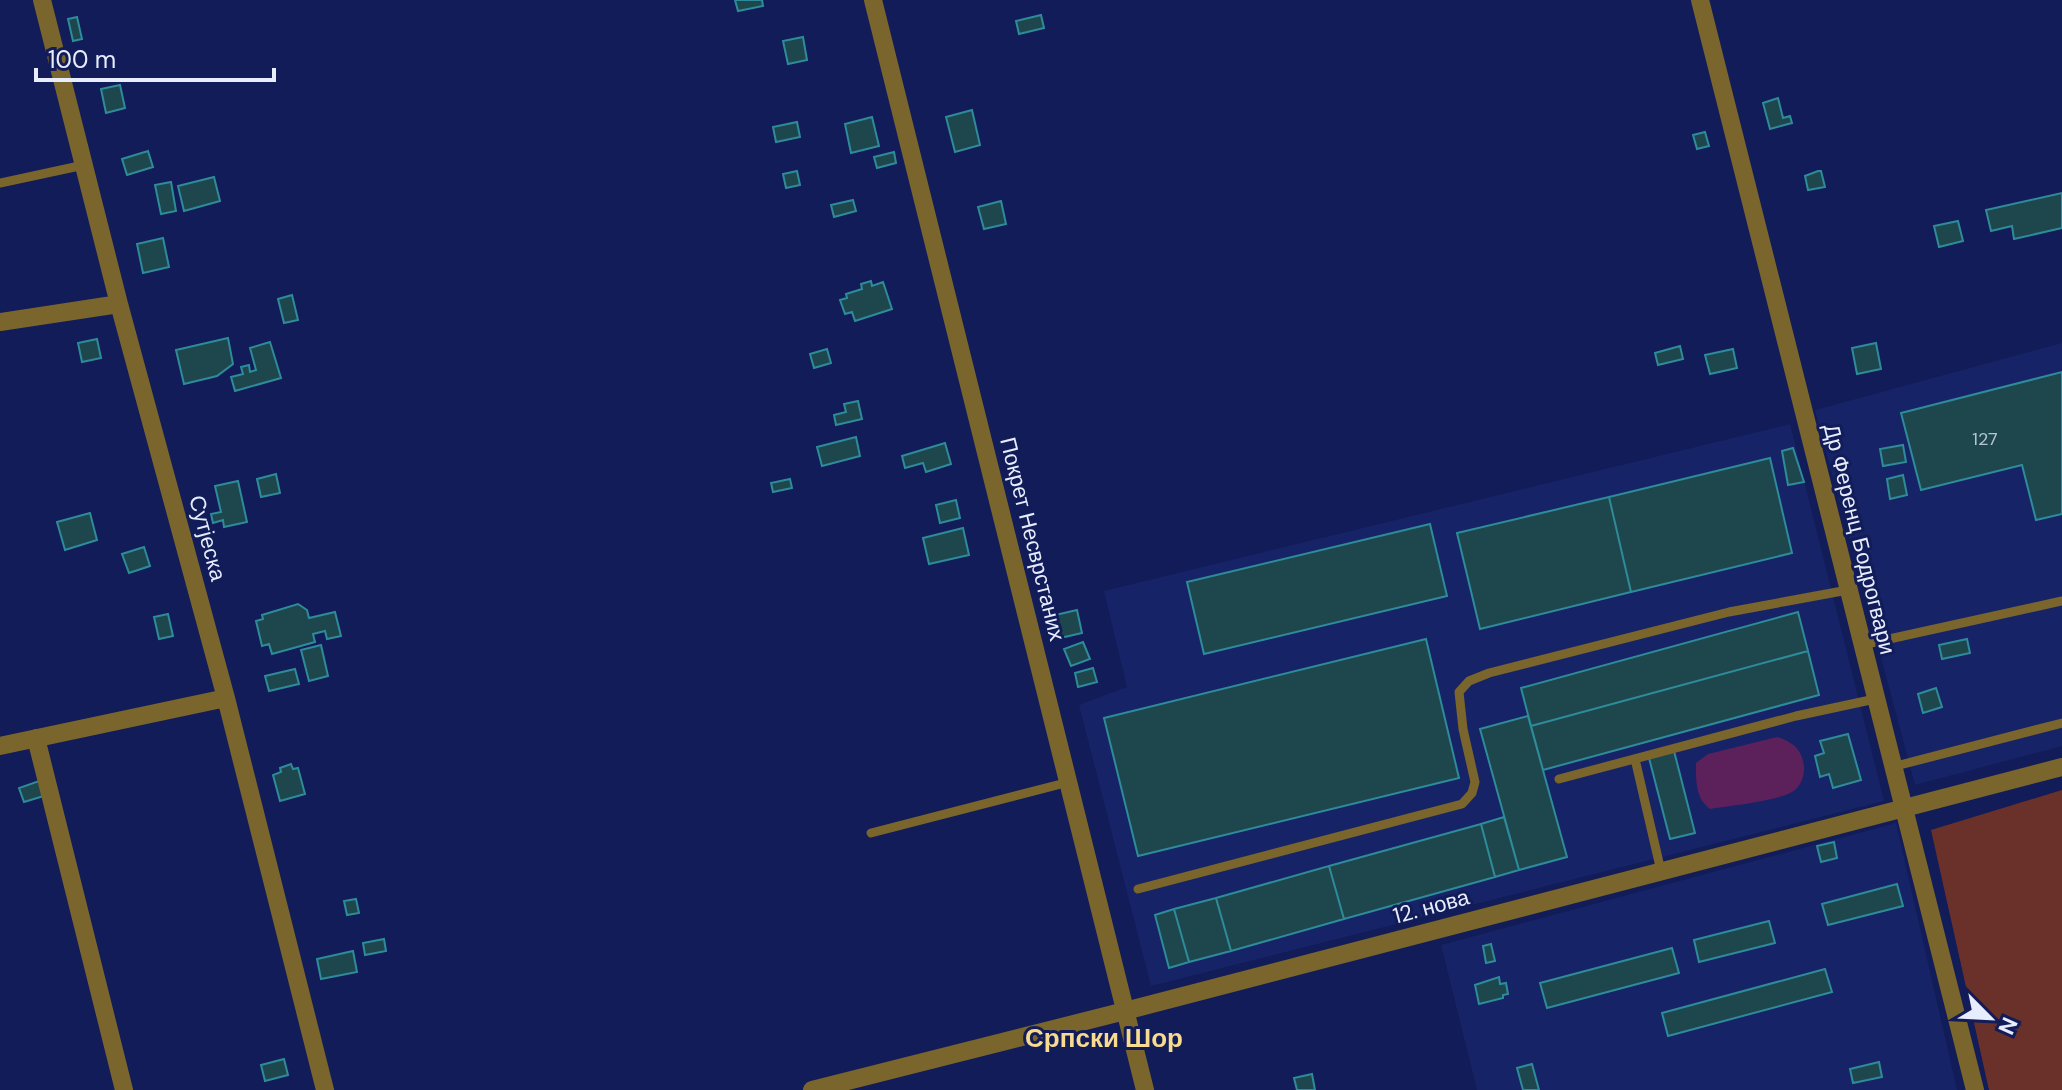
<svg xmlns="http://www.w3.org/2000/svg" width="2062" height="1090" viewBox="0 0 2062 1090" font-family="'DM Sans',sans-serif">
  <rect width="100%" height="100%" fill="#111c58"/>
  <path fill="#162367" d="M 2062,343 L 2062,746 L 1915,785 L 1815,410 Z
    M 1790,424 L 1884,801 L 1151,986 L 1079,705 L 1127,687 L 1104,591 Z
    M 1896,823 L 1957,1090 L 1477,1090 L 1441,945 Z"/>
  <path fill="#6a312a" d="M 2062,790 L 2062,1090 L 1989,1090 L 1931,830 Z"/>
  <path fill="#5c205a" d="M 1777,737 C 1790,741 1800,747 1803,761 C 1806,770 1803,783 1795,790 C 1782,801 1728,806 1710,809 C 1695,798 1696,780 1696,763 L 1708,754 Z"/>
  <path fill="#1e474d" stroke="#2e8b99" stroke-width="2" d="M 735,0 L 762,0 L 763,6 L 738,11 Z
    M 1041,15 L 1044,28 L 1019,34 L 1016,21 Z
    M 77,17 L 82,39 L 73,41 L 68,19 Z
    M 803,37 L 807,60 L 788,64 L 783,41 Z
    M 120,85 L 125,108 L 106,113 L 101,89 Z
    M 1778,98 L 1783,118 L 1790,116 L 1792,123 L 1770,129 L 1763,103 Z
    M 972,110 L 980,145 L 955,152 L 946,117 Z
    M 872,117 L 879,146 L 851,153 L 845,124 Z
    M 797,122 L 800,137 L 776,142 L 773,127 Z
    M 1705,132 L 1709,146 L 1697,149 L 1693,135 Z
    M 148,151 L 153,167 L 127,175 L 122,159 Z
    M 894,152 L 896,163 L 877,168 L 874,157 Z
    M 797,171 L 800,185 L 786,188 L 783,174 Z
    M 1818,171 L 1821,171 L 1825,187 L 1808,190 L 1805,176 Z
    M 214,177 L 220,201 L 184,211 L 178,186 Z
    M 171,182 L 176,211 L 161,214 L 155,185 Z
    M 2062,193 L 2062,228 L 2014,239 L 2012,226 L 1991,231 L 1986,210 Z
    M 853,200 L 856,211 L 834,217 L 831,205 Z
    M 1001,201 L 1006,224 L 984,229 L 978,207 Z
    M 1958,221 L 1963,241 L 1939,247 L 1934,226 Z
    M 163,238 L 169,267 L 143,273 L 137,244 Z
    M 871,281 L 872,286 L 883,282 L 892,309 L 855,321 L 852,312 L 845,314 L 840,300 L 847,298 L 846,294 L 862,289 L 861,284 Z
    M 292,295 L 298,320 L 284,323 L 278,299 Z
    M 228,338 L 233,364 L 217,376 L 184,384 L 176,350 Z
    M 97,339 L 101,358 L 82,362 L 78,343 Z
    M 270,342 L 281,378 L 235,391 L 231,377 L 243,374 L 241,367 L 249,365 L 250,372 L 256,370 L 250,348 Z
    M 1876,343 L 1881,369 L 1857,374 L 1852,348 Z
    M 1680,346 L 1683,359 L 1658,365 L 1655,353 Z
    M 827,349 L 831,363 L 814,368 L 810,354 Z
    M 1733,349 L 1737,368 L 1710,374 L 1705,355 Z
    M 2062,372 L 2062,514 L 2036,520 L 2022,465 L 1921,490 L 1901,413 Z
    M 858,401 L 862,419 L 836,425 L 834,415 L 846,412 L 844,404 Z
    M 856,437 L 860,456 L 822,466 L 817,447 Z
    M 945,443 L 951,464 L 926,472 L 923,463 L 905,468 L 902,456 Z
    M 1903,445 L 1906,462 L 1883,466 L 1880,449 Z
    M 1793,448 L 1804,482 L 1788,485 L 1782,451 Z
    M 1770,458 L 1792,553 L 1631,592 L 1609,497 Z
    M 276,474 L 280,493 L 261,497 L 257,479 Z
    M 1903,475 L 1907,495 L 1890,499 L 1887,479 Z
    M 790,479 L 792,488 L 773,492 L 771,483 Z
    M 238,481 L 247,522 L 224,527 L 223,520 L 213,523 L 211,514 L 221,512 L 215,486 Z
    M 1609,497 L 1631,592 L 1480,629 L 1457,533 Z
    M 956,500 L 960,518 L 940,523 L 936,505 Z
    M 90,513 L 97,540 L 65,550 L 57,522 Z
    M 1430,524 L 1447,596 L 1204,654 L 1187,582 Z
    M 963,528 L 969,555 L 929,564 L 923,538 Z
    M 144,547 L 150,566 L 129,573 L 122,554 Z
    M 298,604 L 307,610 L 309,618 L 335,612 L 341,636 L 327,639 L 325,631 L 313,634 L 315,642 L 272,654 L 269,644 L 262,646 L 256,621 L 263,619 L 262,615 Z
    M 1077,610 L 1082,633 L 1056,639 L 1051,616 Z
    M 1798,612 L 1808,651 L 1531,726 L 1521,688 Z
    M 168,614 L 173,636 L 159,639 L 154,617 Z
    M 1426,639 L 1459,778 L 1138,856 L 1104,718 Z
    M 1967,639 L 1970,653 L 1942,659 L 1939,645 Z
    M 1083,642 L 1090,659 L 1071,666 L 1064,649 Z
    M 321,645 L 328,676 L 309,681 L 301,650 Z
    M 1808,651 L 1819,695 L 1543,770 L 1531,726 Z
    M 1093,668 L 1097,682 L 1078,687 L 1075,673 Z
    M 295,669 L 299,684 L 269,691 L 265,676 Z
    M 1936,688 L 1942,707 L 1923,713 L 1918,694 Z
    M 1528,716 L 1567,857 L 1519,870 L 1480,729 Z
    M 1848,734 L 1861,780 L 1833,788 L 1829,774 L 1820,777 L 1815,756 L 1824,753 L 1820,741 Z
    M 1674,751 L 1695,833 L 1670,839 L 1649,758 Z
    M 291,764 L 293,769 L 298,768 L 305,794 L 280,801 L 273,775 L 281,772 L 280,768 Z
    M 42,780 L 47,795 L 24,802 L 19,788 Z
    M 1504,817 L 1519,870 L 1495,877 L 1481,824 Z
    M 1481,824 L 1495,877 L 1344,919 L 1329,866 Z
    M 1834,842 L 1837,858 L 1821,862 L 1817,846 Z
    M 1329,866 L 1344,919 L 1231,951 L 1216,898 Z
    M 1897,884 L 1903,906 L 1828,925 L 1822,904 Z
    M 1216,898 L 1231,951 L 1189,962 L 1174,909 Z
    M 356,899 L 359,913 L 347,915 L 344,901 Z
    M 1174,909 L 1189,962 L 1169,968 L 1155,915 Z
    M 1769,921 L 1775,943 L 1699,962 L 1694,940 Z
    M 384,939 L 386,951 L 365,955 L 363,943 Z
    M 1491,944 L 1495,961 L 1486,963 L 1483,946 Z
    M 1672,948 L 1679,973 L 1547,1008 L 1540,983 Z
    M 353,951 L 357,972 L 321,979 L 317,959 Z
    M 1825,969 L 1832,992 L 1668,1036 L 1662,1013 Z
    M 1499,977 L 1500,984 L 1506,983 L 1508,994 L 1503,995 L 1503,998 L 1479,1004 L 1475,985 Z
    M 284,1059 L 288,1075 L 265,1081 L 261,1065 Z
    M 1879,1062 L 1882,1077 L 1853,1083 L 1850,1069 Z
    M 1532,1064 L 1539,1090 L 1523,1090 L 1517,1068 Z
    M 1312,1074 L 1315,1090 L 1297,1090 L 1294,1078 Z"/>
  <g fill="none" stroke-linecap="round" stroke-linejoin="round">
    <path stroke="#7a652c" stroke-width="9" d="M 0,183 L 84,165
      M 1862,645 L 2062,601
      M 1635,759 L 1661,871
      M 1892,767 L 2062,723
      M 1559,779 L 1796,716 L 1875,699
      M 871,833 L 1069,782
      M 1138,889 L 1462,804 L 1472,793 L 1475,782 L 1463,729 L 1459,692 L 1469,681 L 1489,673 L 1729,612 L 1848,590"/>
    <path stroke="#7a652c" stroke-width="18" d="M 42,0 L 119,304 L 226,698 L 325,1090
      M 873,0 L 1145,1090
      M 1700,0 L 1975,1090
      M 0,322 L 119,304
      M 36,738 L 124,1090
      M 0,746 L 226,698
      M 812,1090 L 1125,1011 L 2062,767"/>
  </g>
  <g text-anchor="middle" stroke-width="6" stroke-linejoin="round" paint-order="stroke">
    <g font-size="18" fill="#b5c4d0">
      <text x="1985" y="445">127</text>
    </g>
    <g font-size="22" fill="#e7edfc" stroke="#111c58">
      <text transform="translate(208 538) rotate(75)" y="8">Сутјеска</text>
      <text transform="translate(1033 539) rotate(76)" y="8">Покрет Несврстаних</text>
      <text transform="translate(1860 539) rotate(76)" y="8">Др Ференц Бодрогвари</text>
      <text transform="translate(1431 906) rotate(-15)" y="8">12. нова</text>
    </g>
    <g font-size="26" font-weight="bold" fill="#f8db8f" stroke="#111c58">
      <text x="1104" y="1047">Српски Шор</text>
    </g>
  </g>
  <g transform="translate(1990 1018) rotate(114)" stroke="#111c58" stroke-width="6" paint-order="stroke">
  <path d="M0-6L14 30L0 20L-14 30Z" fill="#e7edfc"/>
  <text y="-12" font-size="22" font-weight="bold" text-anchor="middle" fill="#e7edfc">N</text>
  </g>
  <path d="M36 68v12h238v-12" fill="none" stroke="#e7edfc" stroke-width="4"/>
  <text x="48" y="68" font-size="24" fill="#e7edfc" stroke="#111c58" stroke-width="6" paint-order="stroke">100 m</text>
</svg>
